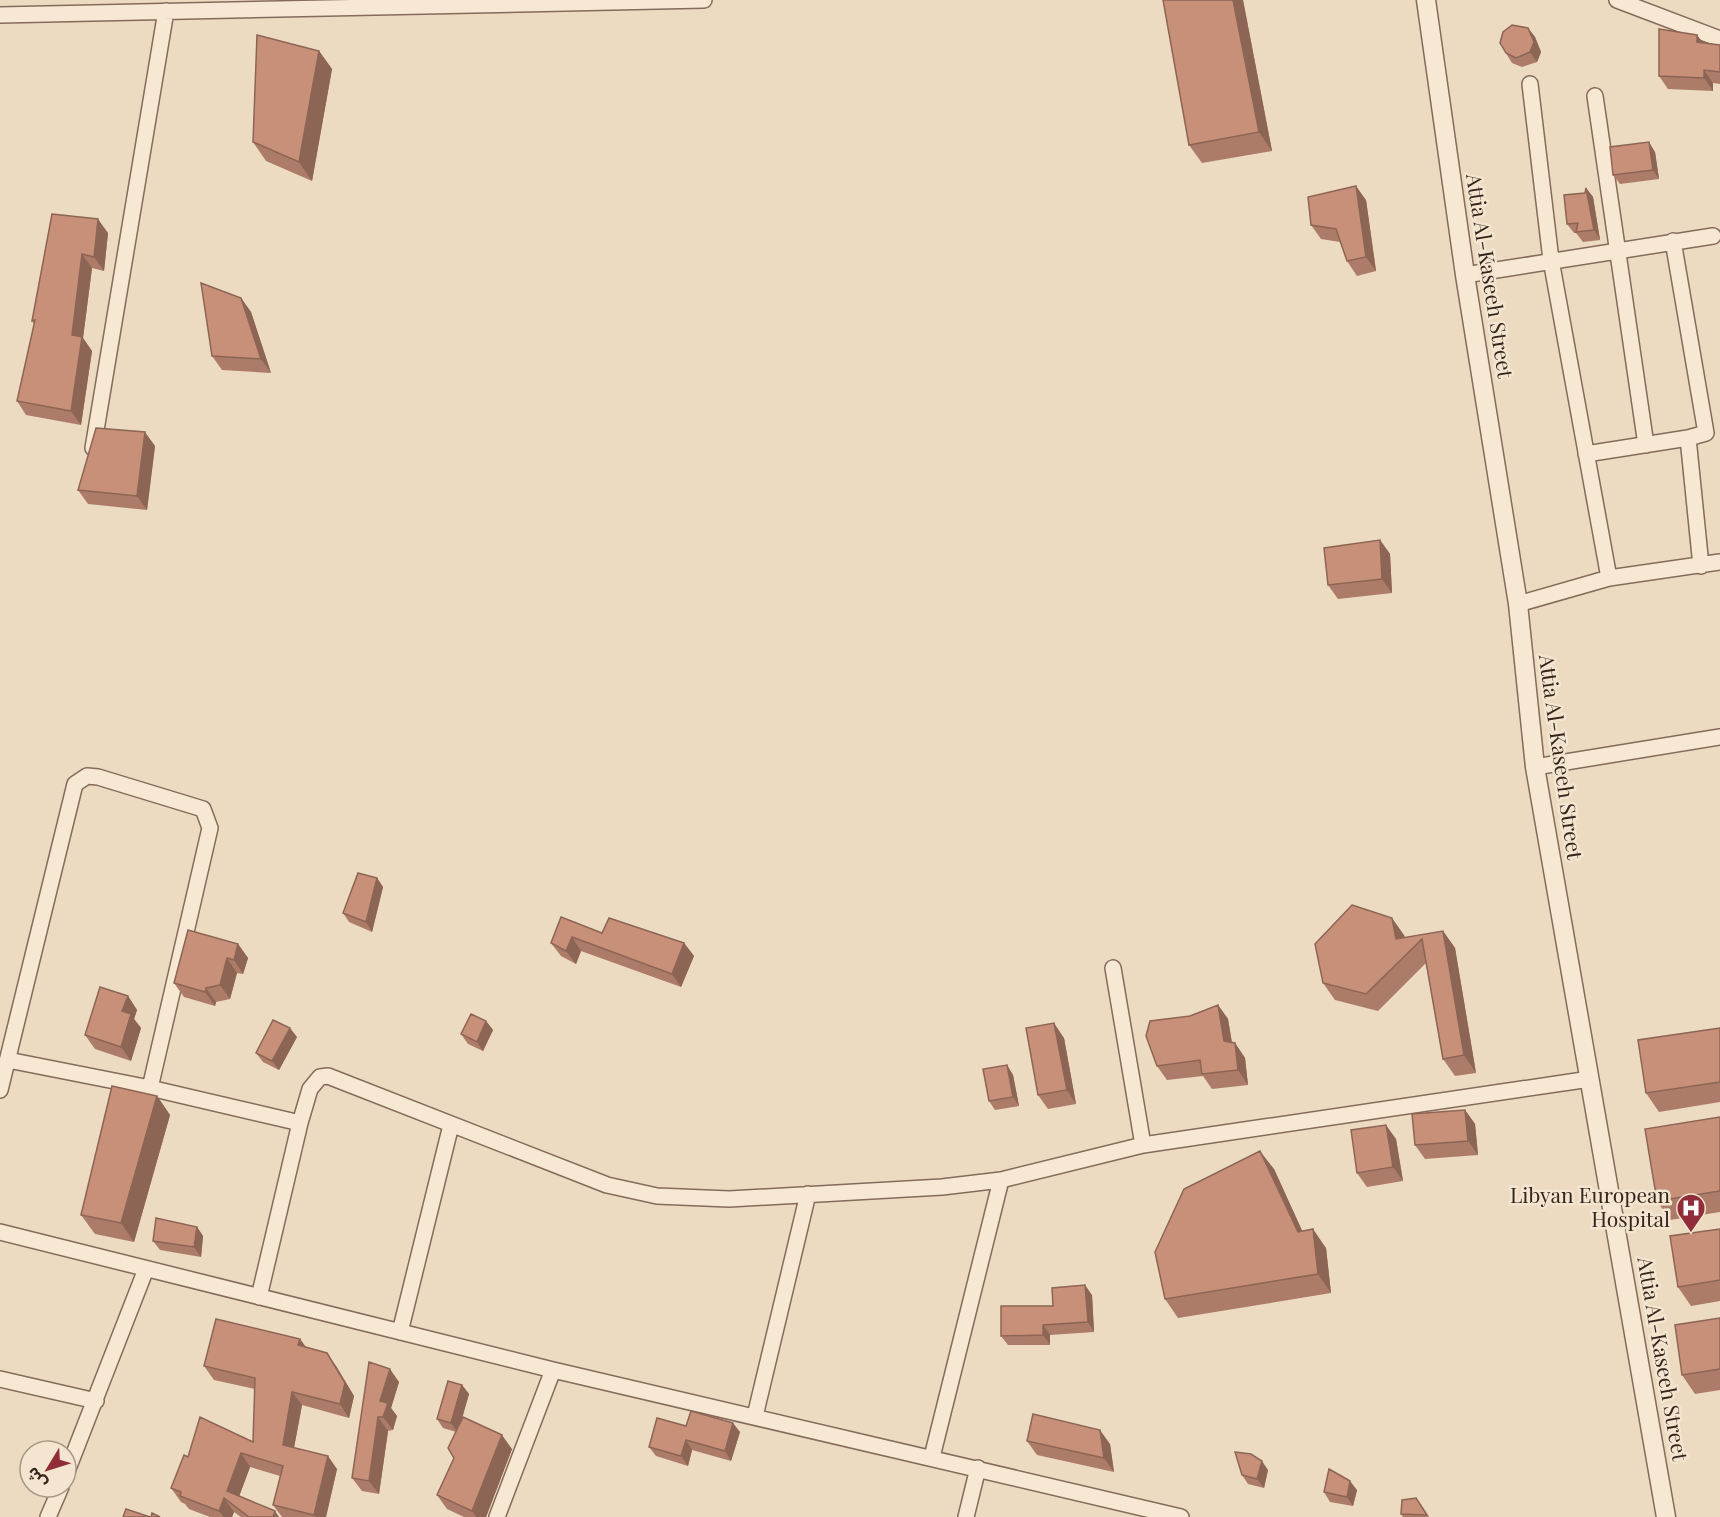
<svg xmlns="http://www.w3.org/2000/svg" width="1720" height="1517" viewBox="0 0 1720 1517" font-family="'Playfair Display','Noto Sans Arabic',serif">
  <rect width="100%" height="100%" fill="#ecdac1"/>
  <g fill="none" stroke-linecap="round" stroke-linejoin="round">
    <g stroke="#846b5a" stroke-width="18">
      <path id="minor" d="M 1617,0 L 1720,39
        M 0,15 L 704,0
        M 1530,84 L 1551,260 L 1609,578
        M 1595,96 L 1646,445
        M 1673,241 L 1706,433 L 1688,438 L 1701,566
        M 1465,275 L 1713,236
        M 93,448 L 166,11
        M 1586,454 L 1688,438
        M 1518,604 L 1609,578 L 1720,562
        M 1535,767 L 1720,737
        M 1113,968 L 1143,1145 L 1590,1079
        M 8,1060 L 150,1088 L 300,1123
        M 0,1090 L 75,784 L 87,776 L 98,777 L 203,809 L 210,828 L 150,1088
        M 0,1232 L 553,1370 L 1181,1517
        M 259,1297 L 300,1123 L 310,1089 L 320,1077 L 328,1076 L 607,1185 L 657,1196 L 729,1199 L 942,1187 L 1001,1180 L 1143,1145
        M 400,1332 L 451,1125
        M 0,1379 L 96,1401
        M 755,1416 L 808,1194
        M 932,1457 L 1001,1180
        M 66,1474 L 146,1269
        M 48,1517 L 61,1487
        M 497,1517 L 553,1370
        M 966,1517 L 978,1468"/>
    </g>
    <g stroke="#846b5a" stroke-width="21">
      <path id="tertiary" d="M 1426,0 L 1465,275 L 1518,604 L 1535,767 L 1666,1517"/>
    </g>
    <use href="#minor" stroke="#f7e8d4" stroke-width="15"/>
    <use href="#tertiary" stroke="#f7e8d4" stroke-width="18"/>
  </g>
  <path fill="#ac7c68" d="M 1243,0 L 1272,151 L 1202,163 L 1189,145 Z
    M 1528,28 L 1535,37 L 1541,52 L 1537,62 L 1522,67 L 1512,63 L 1506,53 Z
    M 1697,35 L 1702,42 L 1720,45 L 1720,84 L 1713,83 L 1713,91 L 1668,89 L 1659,76 Z
    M 319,51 L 332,69 L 312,181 L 266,161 L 253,142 Z
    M 1655,152 L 1659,179 L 1620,184 L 1613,175 Z
    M 1586,188 L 1593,197 L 1600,240 L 1583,242 L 1576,233 L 1574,233 L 1567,224 L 1585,193 Z
    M 1366,200 L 1376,271 L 1357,276 L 1347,261 L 1340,242 L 1321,239 L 1311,225 Z
    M 52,214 L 108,233 L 104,271 L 92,268 L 83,338 L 92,351 L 81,425 L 26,415 L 17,401 L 34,324 L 32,321 Z
    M 241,298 L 251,312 L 271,373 L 222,370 L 212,356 Z
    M 155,446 L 147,510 L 88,504 L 78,490 Z
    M 1380,540 L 1390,554 L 1392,593 L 1338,599 L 1328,585 Z
    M 377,878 L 383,887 L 372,932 L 349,922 L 343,913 Z
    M 561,917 L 602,933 L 684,943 L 694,956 L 681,987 L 581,951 L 576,964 L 561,956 L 551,943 Z
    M 1443,931 L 1455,948 L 1476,1073 L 1455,1076 L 1443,1059 L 1426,963 L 1378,1011 L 1335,1000 L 1323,983 L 1404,935 L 1405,938 Z
    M 238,944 L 248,958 L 243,974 L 237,973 L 230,999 L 216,1002 L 215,1006 L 184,997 L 174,983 Z
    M 128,996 L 137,1010 L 134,1019 L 141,1028 L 131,1061 L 95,1049 L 85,1035 Z
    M 1218,1005 L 1228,1019 L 1232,1043 L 1235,1043 L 1245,1058 L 1248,1085 L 1212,1089 L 1203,1076 L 1167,1080 L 1157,1066 L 1190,1016 Z
    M 486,1021 L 493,1030 L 483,1051 L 468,1044 L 461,1034 Z
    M 1720,1028 L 1720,1102 L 1659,1112 L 1646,1093 Z
    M 297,1037 L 279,1070 L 263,1062 L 256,1053 Z
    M 1064,1038 L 1076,1104 L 1048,1109 L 1038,1095 Z
    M 1007,1065 L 1013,1075 L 1019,1106 L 995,1110 L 989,1101 Z
    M 157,1096 L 170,1115 L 134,1242 L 95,1234 L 81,1215 Z
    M 1465,1110 L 1475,1124 L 1478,1155 L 1425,1159 L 1415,1145 Z
    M 1720,1117 L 1720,1212 L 1670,1220 L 1657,1201 Z
    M 1396,1139 L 1403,1181 L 1367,1187 L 1357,1173 Z
    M 1274,1169 L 1302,1231 L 1326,1248 L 1331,1293 L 1178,1318 L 1165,1299 Z
    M 197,1227 L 203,1236 L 201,1257 L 160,1250 L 153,1241 Z
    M 1720,1229 L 1720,1301 L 1691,1306 L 1678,1287 Z
    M 1092,1295 L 1094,1332 L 1050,1335 L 1050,1345 L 1008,1345 L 1001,1336 L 1053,1306 Z
    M 1720,1318 L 1720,1390 L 1695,1394 L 1682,1375 Z
    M 300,1339 L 306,1347 L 336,1366 L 354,1396 L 349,1418 L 302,1405 L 294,1448 L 337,1469 L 326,1517 L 282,1517 L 273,1505 L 280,1476 L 250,1467 L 239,1496 L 279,1517 L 241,1517 L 234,1512 L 232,1517 L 210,1517 L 189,1509 L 185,1504 L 181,1502 L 171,1488 L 188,1457 L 253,1442 L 255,1389 L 214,1380 L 204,1366 Z
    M 369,1362 L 399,1382 L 391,1408 L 397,1416 L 393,1430 L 388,1431 L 379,1494 L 362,1491 L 352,1478 Z
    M 462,1385 L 469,1394 L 462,1417 L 512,1449 L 486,1517 L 464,1517 L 447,1509 L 437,1495 L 454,1458 L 456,1432 L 443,1428 L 437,1419 Z
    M 686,1426 L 740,1432 L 731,1461 L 692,1450 L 688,1466 L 656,1456 L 649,1447 Z
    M 1027,1441 L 1110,1444 L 1114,1472 L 1037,1455 Z
    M 1268,1470 L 1264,1488 L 1248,1484 L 1242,1475 Z
    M 1357,1490 L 1353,1506 L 1330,1502 L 1324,1492 Z
    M 1416,1498 L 1429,1517 L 1403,1517 L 1401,1514 Z"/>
  <path fill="#8c6555" d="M 1233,0 L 1243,0 L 1272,151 L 1259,132 Z
    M 1528,28 L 1535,37 L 1541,52 L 1537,62 L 1530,52 Z
    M 1697,35 L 1706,47 L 1697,42 Z
    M 319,51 L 332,69 L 312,181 L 299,162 Z
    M 1704,70 L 1713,83 L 1713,91 L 1704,78 Z
    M 1649,142 L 1655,152 L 1659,179 L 1653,170 Z
    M 1356,186 L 1366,200 L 1376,271 L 1366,257 Z
    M 1586,188 L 1593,197 L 1600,240 L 1594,230 Z
    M 98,219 L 108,233 L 104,271 L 94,257 Z
    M 82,254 L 92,268 L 83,338 L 92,351 L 81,425 L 71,411 L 72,335 Z
    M 241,298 L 251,312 L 271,373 L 261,359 Z
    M 145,432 L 155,446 L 147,510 L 137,496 Z
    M 1380,540 L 1390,554 L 1392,593 L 1382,579 Z
    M 377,878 L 383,887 L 372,932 L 366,922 Z
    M 1392,918 L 1404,935 L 1408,953 L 1396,939 Z
    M 1443,931 L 1455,948 L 1476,1073 L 1464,1055 Z
    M 572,937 L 581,951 L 576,964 L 566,951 Z
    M 684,943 L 694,956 L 681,987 L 672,974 Z
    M 238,944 L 248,958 L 243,974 L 234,960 Z
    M 227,958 L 237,973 L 230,999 L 220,985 Z
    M 206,988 L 216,1002 L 215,1006 L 205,992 Z
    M 128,996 L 137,1010 L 134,1019 L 141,1028 L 131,1061 L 121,1047 L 122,1011 Z
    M 1218,1005 L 1228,1019 L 1234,1055 L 1224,1041 Z
    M 486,1021 L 493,1030 L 483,1051 L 477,1042 Z
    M 1054,1023 L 1064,1038 L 1076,1104 L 1067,1090 Z
    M 290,1028 L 297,1037 L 279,1070 L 272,1061 Z
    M 1235,1043 L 1245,1058 L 1248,1085 L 1238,1070 Z
    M 1007,1065 L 1013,1075 L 1019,1106 L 1013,1097 Z
    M 157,1096 L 170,1115 L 134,1242 L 121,1223 Z
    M 1465,1110 L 1475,1124 L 1478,1155 L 1468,1141 Z
    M 1386,1125 L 1396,1139 L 1403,1181 L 1393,1167 Z
    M 1260,1151 L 1274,1169 L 1311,1250 L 1298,1232 Z
    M 197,1227 L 203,1236 L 201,1257 L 194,1247 Z
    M 1313,1229 L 1326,1248 L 1331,1293 L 1318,1274 Z
    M 1085,1285 L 1092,1295 L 1094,1332 L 1088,1322 Z
    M 1043,1325 L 1050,1335 L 1050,1345 L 1043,1335 Z
    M 300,1339 L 309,1352 L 298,1345 Z
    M 327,1353 L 336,1366 L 354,1396 L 349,1418 L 340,1404 Z
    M 390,1369 L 399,1382 L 391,1408 L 397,1416 L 393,1430 L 383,1417 L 380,1401 Z
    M 462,1385 L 469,1394 L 458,1433 L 451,1423 Z
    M 292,1392 L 302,1405 L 292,1458 L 283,1445 Z
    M 378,1417 L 388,1431 L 379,1494 L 369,1481 Z
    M 733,1423 L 740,1432 L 731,1461 L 725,1451 Z
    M 1100,1430 L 1110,1444 L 1114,1472 L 1104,1458 Z
    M 502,1435 L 512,1449 L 486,1517 L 476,1517 L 472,1511 Z
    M 686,1440 L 692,1450 L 688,1466 L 681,1456 Z
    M 241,1453 L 250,1467 L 236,1505 L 227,1491 Z
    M 328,1456 L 337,1469 L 326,1517 L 316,1517 L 314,1515 Z
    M 1262,1461 L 1268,1470 L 1264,1488 L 1257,1479 Z
    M 1350,1481 L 1357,1490 L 1353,1506 L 1347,1497 Z
    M 224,1498 L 234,1512 L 232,1517 L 224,1517 L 219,1511 Z
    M 275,1511 L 279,1517 L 273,1517 Z"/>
  <path fill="#c89079" stroke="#8c6555" stroke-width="1.5" d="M 1163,0 L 1233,0 L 1259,132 L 1189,145 Z
    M 1512,25 L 1528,28 L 1534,42 L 1530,52 L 1516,58 L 1506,53 L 1500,43 L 1503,32 Z
    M 1659,29 L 1697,35 L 1697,42 L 1720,45 L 1720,72 L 1704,70 L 1704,78 L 1659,76 Z
    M 257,35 L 319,51 L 299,162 L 253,142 Z
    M 1649,142 L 1653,170 L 1613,175 L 1610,147 Z
    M 1356,186 L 1366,257 L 1347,261 L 1336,229 L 1311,225 L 1308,197 Z
    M 1586,188 L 1594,230 L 1576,232 L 1578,223 L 1567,224 L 1564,195 L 1585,193 Z
    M 52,214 L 98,219 L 94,257 L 82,254 L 72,335 L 82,337 L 71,411 L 17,401 L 35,320 L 32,321 Z
    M 201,283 L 241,298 L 261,359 L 212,356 Z
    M 96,428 L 145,432 L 137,496 L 78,490 Z
    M 1380,540 L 1382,579 L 1328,585 L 1324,548 Z
    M 358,873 L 377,878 L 366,922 L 343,913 Z
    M 1352,905 L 1392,918 L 1396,939 L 1443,931 L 1464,1055 L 1443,1059 L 1422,939 L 1366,994 L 1323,983 L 1315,944 Z
    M 561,917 L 602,933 L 609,918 L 684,943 L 672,974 L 572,937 L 566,951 L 551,943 Z
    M 188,930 L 238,944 L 234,960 L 227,958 L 220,985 L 206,988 L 205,992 L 174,983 Z
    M 100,987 L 128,996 L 122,1011 L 131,1014 L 121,1047 L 85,1035 Z
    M 1218,1005 L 1224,1041 L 1235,1043 L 1238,1070 L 1202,1074 L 1200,1060 L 1157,1066 L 1146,1036 L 1150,1021 L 1190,1016 Z
    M 471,1014 L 486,1021 L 477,1042 L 461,1034 Z
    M 273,1020 L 290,1028 L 272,1061 L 256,1053 Z
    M 1054,1023 L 1067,1090 L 1038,1095 L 1026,1028 Z
    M 1720,1028 L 1720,1082 L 1646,1093 L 1638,1040 Z
    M 1007,1065 L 1013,1097 L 989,1101 L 983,1069 Z
    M 112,1086 L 157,1096 L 121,1223 L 81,1215 Z
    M 1465,1110 L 1468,1141 L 1415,1145 L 1412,1114 Z
    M 1720,1117 L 1720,1191 L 1657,1201 L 1645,1129 Z
    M 1386,1125 L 1393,1167 L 1357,1173 L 1351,1130 Z
    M 1260,1151 L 1298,1232 L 1313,1229 L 1318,1274 L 1165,1299 L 1155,1252 L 1184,1189 Z
    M 156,1218 L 197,1227 L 194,1247 L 153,1241 Z
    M 1720,1229 L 1720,1280 L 1678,1287 L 1670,1236 Z
    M 1085,1285 L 1088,1322 L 1043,1325 L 1043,1335 L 1001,1336 L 1001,1306 L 1053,1306 L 1052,1288 Z
    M 1720,1318 L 1720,1369 L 1682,1375 L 1675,1325 Z
    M 216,1319 L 300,1339 L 298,1345 L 327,1353 L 345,1383 L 340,1404 L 292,1392 L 283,1445 L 328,1456 L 314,1515 L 273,1505 L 283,1466 L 241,1453 L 227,1491 L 275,1511 L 273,1517 L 249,1517 L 224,1498 L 219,1511 L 180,1496 L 181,1492 L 171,1488 L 184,1455 L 188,1457 L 200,1417 L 253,1442 L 255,1378 L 204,1366 Z
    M 369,1362 L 390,1369 L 380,1401 L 388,1403 L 383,1417 L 378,1417 L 369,1481 L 352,1478 Z
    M 448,1381 L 462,1385 L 451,1423 L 437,1419 Z
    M 691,1411 L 733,1423 L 725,1451 L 686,1440 L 681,1456 L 649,1447 L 657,1418 L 686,1426 Z
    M 1033,1414 L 1100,1430 L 1104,1458 L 1027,1441 Z
    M 463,1417 L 502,1435 L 472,1511 L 437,1495 L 454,1458 L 448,1448 Z
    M 1235,1452 L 1251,1454 L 1262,1461 L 1257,1479 L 1242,1475 Z
    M 1329,1469 L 1350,1481 L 1347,1497 L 1324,1492 Z
    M 1416,1498 L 1427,1515 L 1401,1514 L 1402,1500 Z
    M 126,1509 L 150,1517 L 123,1517 Z
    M 152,1513 L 160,1517 L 151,1517 Z"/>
  <defs>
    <g id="hospital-pin" transform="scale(1.5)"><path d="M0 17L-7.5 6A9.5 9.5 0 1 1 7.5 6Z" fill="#902d39" stroke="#f3e5d0"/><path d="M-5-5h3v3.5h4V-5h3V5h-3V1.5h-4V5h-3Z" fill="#fff"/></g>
  </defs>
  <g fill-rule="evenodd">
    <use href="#hospital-pin" x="1691" y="1208"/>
  </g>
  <g text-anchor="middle" stroke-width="5" stroke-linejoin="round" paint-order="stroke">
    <g font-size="21" fill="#35261d" stroke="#f3e5d0">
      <text transform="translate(1489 276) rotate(81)" y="7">Attia Al-Kaseeh Street</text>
      <text transform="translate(1560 757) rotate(82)" y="7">Attia Al-Kaseeh Street</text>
      <text transform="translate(1662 1359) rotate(80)" y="7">Attia Al-Kaseeh Street</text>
    </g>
    <g font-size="21" fill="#35261d" stroke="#f3e5d0" text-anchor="end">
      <text x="1670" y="1203">Libyan European<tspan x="1670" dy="24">Hospital</tspan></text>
    </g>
  </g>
  <g transform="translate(48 1469) rotate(232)"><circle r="28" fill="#f3e5d0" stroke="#a79988" stroke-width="1.5"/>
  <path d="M0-4.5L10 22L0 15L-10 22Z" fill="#902d39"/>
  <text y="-9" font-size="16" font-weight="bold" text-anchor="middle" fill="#35261d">ش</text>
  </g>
</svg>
